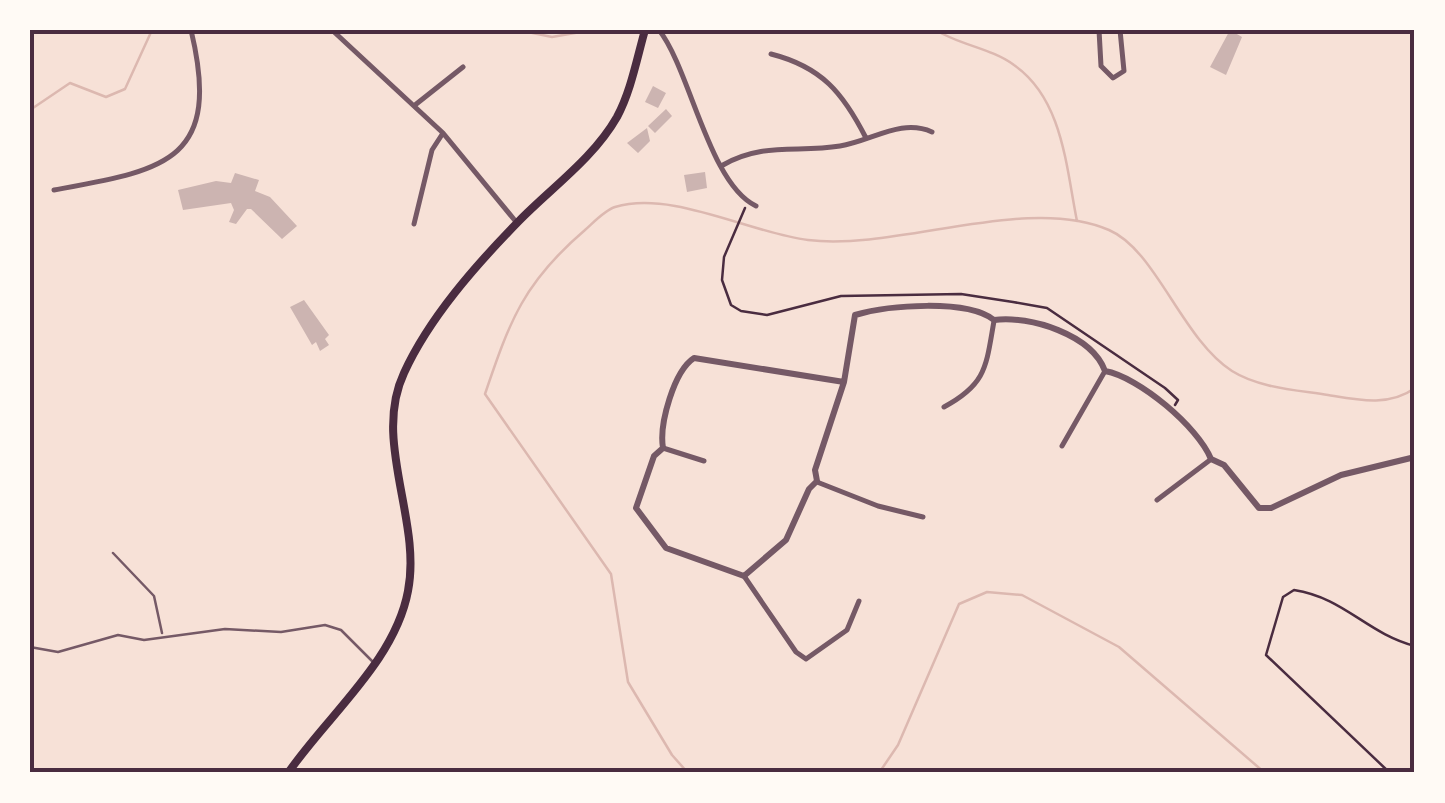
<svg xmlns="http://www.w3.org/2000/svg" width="1445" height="803" viewBox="0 0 1445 803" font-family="'Open Sans',sans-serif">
  <rect width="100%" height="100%" fill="#f7e1d7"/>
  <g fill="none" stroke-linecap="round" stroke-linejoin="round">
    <path stroke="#dcb8b0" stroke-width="2.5" d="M 518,30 L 552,37 L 592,30
      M 936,30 C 959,45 991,48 1014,65 C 1063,99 1066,167 1077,221
      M 30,110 L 70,83 L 106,97 L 125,89 L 152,30
      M 688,773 L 672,755 L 628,682 L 611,574 L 485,394 C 510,320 524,282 585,230 C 594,222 605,210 615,207 C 672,190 750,233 808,240 C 898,251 1027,194 1109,230 C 1156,250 1182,339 1232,371 C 1259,388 1297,390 1328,395 C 1358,400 1389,407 1415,388
      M 879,773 L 898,745 L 959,604 L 987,592 L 1022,595 L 1119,647 L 1265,773"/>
  </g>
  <path fill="#ccb4b1" d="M 1230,30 L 1242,37 L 1226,75 L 1210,67 Z
    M 653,86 L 666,93 L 658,108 L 645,102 Z
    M 666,109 L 672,116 L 655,133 L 648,126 Z
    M 647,128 L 650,141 L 638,153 L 627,143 Z
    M 705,172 L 707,188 L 687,192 L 684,175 Z
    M 235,173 L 259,180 L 255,191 L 270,197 L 297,226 L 282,239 L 251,209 L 247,209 L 236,224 L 229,222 L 234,210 L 231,203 L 183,210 L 178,190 L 216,181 L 231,183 Z
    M 304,300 L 329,335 L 325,339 L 329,345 L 320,351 L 316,342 L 312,345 L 290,307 Z"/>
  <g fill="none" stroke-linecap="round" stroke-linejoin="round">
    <path stroke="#4a2c40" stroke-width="2.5" d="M 745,208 L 724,257 L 722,280 L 731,305 L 741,311 L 767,315 L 841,296 L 961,294 L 1013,302 L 1047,308 L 1165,388 L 1178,400 L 1175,405
      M 1390,773 L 1266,655 L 1283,597 L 1294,590 C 1345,598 1366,633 1415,646"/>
    <path stroke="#755966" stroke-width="2.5" d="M 113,553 L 154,596 L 162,633
      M 30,647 L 58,652 L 118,635 L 144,640 L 225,629 L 281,632 L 325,625 L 341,630 L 374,663"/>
    <path stroke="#755966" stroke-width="5" d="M 332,30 L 443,133 L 517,223
      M 659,30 C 690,69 709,184 756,206
      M 1099,30 L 1101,66 L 1113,78 L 1124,71 L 1120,30
      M 771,54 C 822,67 843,93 866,138
      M 415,105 L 463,67
      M 723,165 C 763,142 797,153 840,146 C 872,141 901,118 932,132
      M 54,190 C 163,170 223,163 191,30
      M 414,224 L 432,150 L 443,133
      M 944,407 C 987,384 986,366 994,321
      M 1062,446 L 1105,371
      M 663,448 L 704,461
      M 817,482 L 878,506 L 923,517
      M 1157,500 L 1210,460
      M 744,576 L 796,652 L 806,659 L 847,630 L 859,601"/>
    <path stroke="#755966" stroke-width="6" d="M 694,358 L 844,382 L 815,470 L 817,481 L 809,489 L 786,540 L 744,576 L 666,548 L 636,508 L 654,456 L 663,448 C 659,424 674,371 694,358 Z
      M 844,382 L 855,315 C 889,305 967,299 994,320 C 1030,315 1092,335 1105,371 C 1139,377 1198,427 1211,459 L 1224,465 L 1259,508 L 1271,508 L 1341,475 L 1415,457"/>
    <path stroke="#4a2c40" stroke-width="8" d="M 288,773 C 328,715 395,661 408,591 C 422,520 372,441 404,373 C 429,318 476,265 518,222 C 551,188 593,159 617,117 C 631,91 637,58 645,30"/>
  </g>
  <rect width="1445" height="803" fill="none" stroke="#fffaf5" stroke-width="65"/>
  <rect x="32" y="32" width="1380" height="738" fill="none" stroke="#4a2c40" stroke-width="4"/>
</svg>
